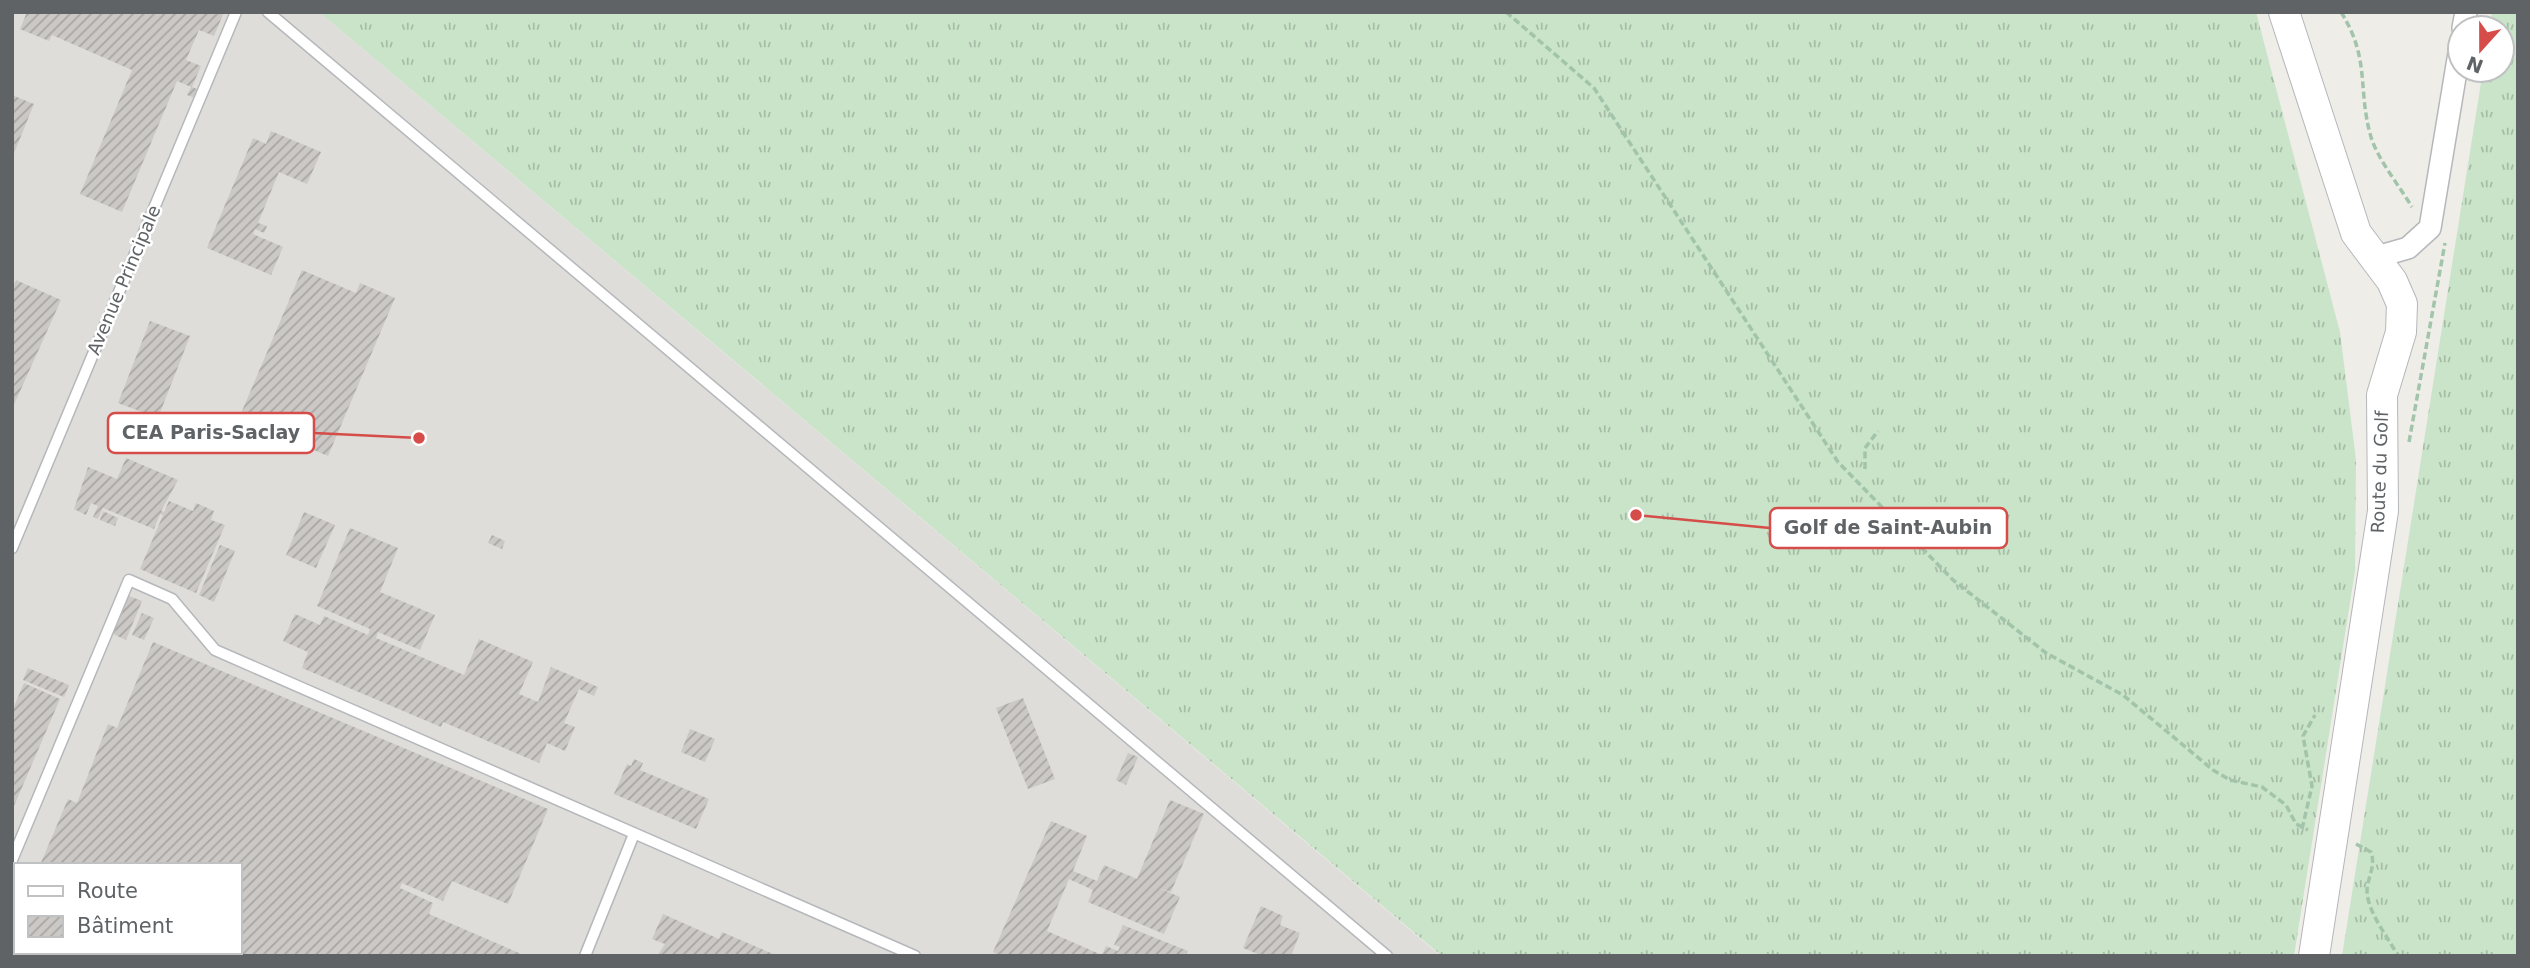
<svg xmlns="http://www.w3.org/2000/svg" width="2530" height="968" viewBox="0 0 2530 968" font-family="'DejaVu Sans',sans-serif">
  <defs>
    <pattern id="grass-tufts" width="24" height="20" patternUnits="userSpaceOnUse" patternTransform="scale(1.75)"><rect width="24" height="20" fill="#c9e4c8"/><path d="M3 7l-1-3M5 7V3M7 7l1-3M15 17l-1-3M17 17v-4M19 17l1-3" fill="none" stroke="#a6bca6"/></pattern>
    <pattern id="building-hatch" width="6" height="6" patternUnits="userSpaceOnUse" patternTransform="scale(1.75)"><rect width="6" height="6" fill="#cbc8c5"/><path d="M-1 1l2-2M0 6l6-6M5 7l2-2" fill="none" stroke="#a8a6a4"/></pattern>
  </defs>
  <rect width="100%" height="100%" fill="#efede8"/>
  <path fill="#dfddda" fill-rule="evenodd" d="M 12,12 L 319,12 L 1441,956 L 12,956 ZM 16,865 L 240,865 L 240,952 L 16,952 Z"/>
  <path fill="url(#grass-tufts)" d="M 319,12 L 2256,12 L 2340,332 L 2356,460 L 2355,571 L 2294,956 L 1442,956 Z
    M 2492,12 L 2518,12 L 2518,956 L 2342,956 L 2483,70 L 2502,70 L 2502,28 L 2490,28 Z"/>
  <path fill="url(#building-hatch)" d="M 27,12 L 224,12 L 214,36 L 199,30 L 186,60 L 201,66 L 192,87 L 199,90 L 195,98 L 187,95 L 191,87 L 177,81 L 122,212 L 80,194 L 132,70 L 52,35 L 49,41 L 20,29 Z
    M 12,95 L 34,104 L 12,158 Z
    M 271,131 L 321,152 L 307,184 L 279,172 L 258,223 L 267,226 L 264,233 L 255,229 L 253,234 L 283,247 L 271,275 L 207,248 L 253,138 L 266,144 Z
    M 302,270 L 356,293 L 360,283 L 395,298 L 328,456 L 239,418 Z
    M 16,280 L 61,300 L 12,409 L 12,289 Z
    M 150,321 L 190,336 L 158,418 L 118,403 Z
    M 126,458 L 178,480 L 161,511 L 164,512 L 169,501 L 193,511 L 196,503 L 214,511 L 211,520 L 225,525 L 196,593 L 140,569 L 163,515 L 160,514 L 154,529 L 103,508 L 98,519 L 93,517 L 98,506 L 91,503 L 86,515 L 74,509 L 88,467 L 117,479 Z
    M 103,511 L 118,518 L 115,526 L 100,520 Z
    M 304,512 L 335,525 L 316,568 L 286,555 Z
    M 350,528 L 398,548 L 380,592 L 435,615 L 420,650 L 378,632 L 376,638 L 464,675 L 479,639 L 533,662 L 519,694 L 538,702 L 551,667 L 598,687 L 594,696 L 579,689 L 564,723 L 575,727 L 565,751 L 547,743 L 539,763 L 443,722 L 441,727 L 302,668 L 308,652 L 283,641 L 295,614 L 320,625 L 324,616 L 368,635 L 370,629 L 317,606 Z
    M 492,535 L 505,541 L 502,549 L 488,543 Z
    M 220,545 L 235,551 L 214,602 L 199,595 Z
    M 129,596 L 142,601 L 126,640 L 113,634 Z
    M 142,613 L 154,618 L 144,640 L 132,635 Z
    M 153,642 L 548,809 L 508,904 L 452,881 L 443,901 L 402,883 L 400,888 L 433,903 L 429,914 L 526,956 L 178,956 L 179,952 L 240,952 L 240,865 L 40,865 L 68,799 L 77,803 L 108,724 L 117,728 Z
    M 28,668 L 69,685 L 64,697 L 23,680 Z
    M 24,683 L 60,699 L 14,806 L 12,711 Z
    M 1023,698 L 1055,779 L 1028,789 L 996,708 Z
    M 690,729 L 715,739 L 705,762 L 681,752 Z
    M 1128,753 L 1138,757 L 1126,785 L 1116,780 Z
    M 634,759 L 643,763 L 640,770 L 709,799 L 696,829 L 614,794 L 627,764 L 631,766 Z
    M 1170,800 L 1204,814 L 1171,892 L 1159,888 L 1180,897 L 1164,934 L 1088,902 L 1093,890 L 1069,879 L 1047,931 L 1102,955 L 1106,946 L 1118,951 L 1120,947 L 1114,945 L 1123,925 L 1188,951 L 1186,956 L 1001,956 L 993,952 L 1051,821 L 1087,836 L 1073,871 L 1097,881 L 1104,865 L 1137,879 Z
    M 1261,906 L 1283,916 L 1280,925 L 1300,933 L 1291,956 L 1263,956 L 1243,948 Z
    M 663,914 L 719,939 L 722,932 L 778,956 L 657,956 L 665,944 L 652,939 Z
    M 12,920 L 16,921 L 16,952 L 117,952 L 116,956 L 12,956 Z"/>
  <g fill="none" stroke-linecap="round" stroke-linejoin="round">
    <g stroke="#b5b8bb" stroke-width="13">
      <path id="lane" d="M 268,12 L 1387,956
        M 12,548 L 236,12
        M 12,860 L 129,580 L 172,599 L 215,650 L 915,956
        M 585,956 L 634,834"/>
    </g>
    <g stroke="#b5b8bb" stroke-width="24">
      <path id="street" d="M 2463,28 L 2466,12
        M 2373,258 L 2408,248 L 2430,228 L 2460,47"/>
    </g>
    <g stroke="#b4b7ba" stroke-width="32">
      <path id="secondary" d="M 2284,12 L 2356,233 L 2392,281 L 2402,304 L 2401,332 L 2382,395 L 2383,511 L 2314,956"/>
    </g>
    <path stroke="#a2c4aa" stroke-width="3.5" stroke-dasharray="7 3.5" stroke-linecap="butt" d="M 1506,12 L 1594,88 L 1838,462 L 1953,580 L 2046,653 L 2123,695 L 2213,770 L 2230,780 L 2262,787 L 2286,805 L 2296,824 L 2308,830
      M 2341,12 C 2371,60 2357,89 2371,137 C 2377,158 2400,187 2412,207
      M 2409,442 L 2445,243
      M 1865,469 L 1865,448 L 1878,431
      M 2302,829 L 2312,786 L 2303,736 L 2315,715
      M 2356,844 L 2371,852 C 2376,866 2368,876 2367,890 C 2367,912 2388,937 2398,956"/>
    <use href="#lane" stroke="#fff" stroke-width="10"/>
    <use href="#street" stroke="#fff" stroke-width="21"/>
    <use href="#secondary" stroke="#fff" stroke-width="30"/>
  </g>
  <g text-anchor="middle" stroke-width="5" stroke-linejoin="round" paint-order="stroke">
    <g font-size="18" fill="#5f6366" stroke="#fff">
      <text transform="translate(124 280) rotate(-67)" y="6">Avenue Principale</text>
      <text transform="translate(2380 472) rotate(-88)" y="6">Route du Golf</text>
    </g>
  </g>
  <path fill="none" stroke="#d54c48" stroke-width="2.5" d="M419 438L314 433M1636 515L1770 528"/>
  <g fill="#d54c48" stroke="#fff" stroke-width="2.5">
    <circle cx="419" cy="438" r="7"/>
    <circle cx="1636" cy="515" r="7"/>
  </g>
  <g fill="#fff" stroke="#d54c48" stroke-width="2.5">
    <rect x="108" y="413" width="206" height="40" rx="7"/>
    <rect x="1770" y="508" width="237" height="40" rx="7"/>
  </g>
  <g font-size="19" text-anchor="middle" font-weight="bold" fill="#5f6366">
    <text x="211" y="439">CEA Paris-Saclay</text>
    <text x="1888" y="534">Golf de Saint-Aubin</text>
  </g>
  <rect width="2530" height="968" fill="none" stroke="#5f6366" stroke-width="28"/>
  <rect x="14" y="863" width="228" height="91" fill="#ffffff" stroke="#bfc1c2" stroke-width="2"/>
  <rect x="28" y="886" width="35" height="10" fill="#ffffff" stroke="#bfc1c2" stroke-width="2"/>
  <text x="77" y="898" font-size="21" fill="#5f6366">Route</text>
  <rect x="28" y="916" width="35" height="21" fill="url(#building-hatch)" stroke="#bfc1c2" stroke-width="2"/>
  <text x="77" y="933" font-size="21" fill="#5f6366">Bâtiment</text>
  <g transform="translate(2481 49) rotate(201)"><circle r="33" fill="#ffffff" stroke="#bfc1c2" stroke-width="2"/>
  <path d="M0-5L12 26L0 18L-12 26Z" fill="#d54c48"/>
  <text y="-10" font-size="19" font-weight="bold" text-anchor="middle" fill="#5f6366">N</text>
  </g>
</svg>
